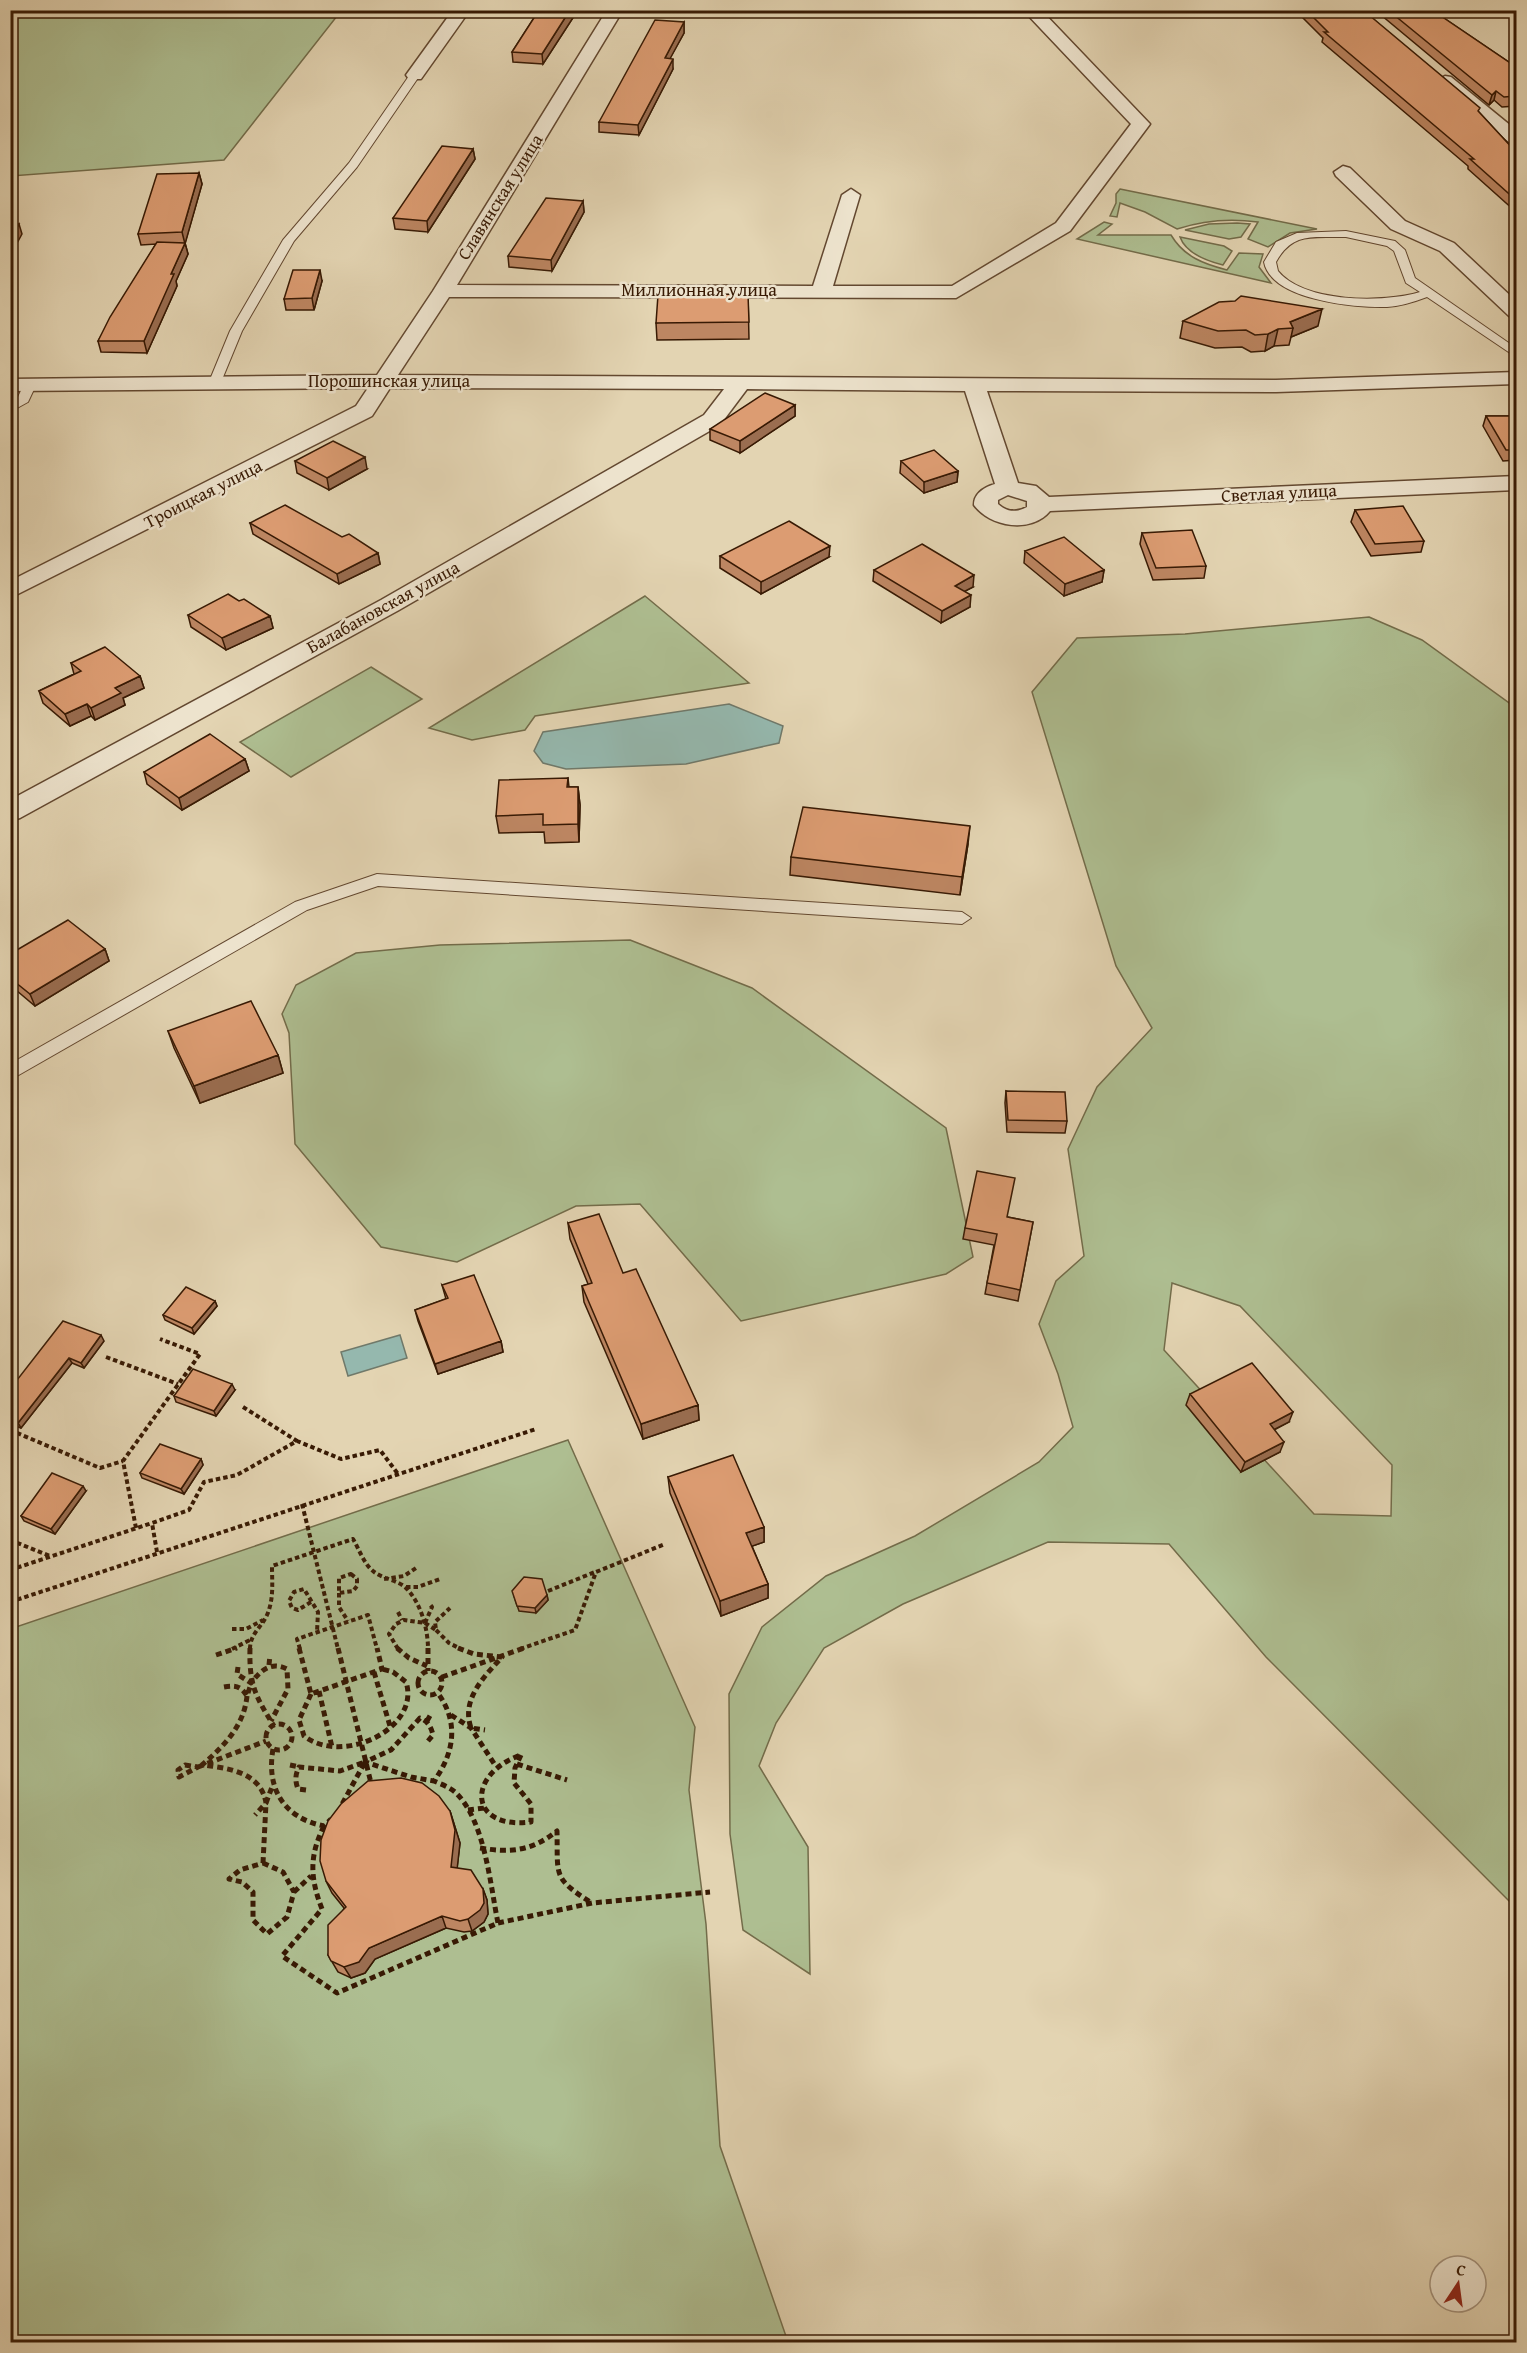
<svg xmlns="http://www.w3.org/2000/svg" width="1527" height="2353" viewBox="0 0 1527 2353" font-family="'Gentium Book Plus',serif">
  <rect width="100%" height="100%" fill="#e3d4b2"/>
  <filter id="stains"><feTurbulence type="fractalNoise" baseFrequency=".00333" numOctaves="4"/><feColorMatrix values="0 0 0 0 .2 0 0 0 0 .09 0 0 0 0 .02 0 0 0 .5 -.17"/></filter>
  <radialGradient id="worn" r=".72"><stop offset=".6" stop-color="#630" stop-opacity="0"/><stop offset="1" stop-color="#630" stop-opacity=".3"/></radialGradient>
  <path fill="#aebe91" stroke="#736c4a" stroke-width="1.5" fill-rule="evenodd" d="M 11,10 L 341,10 L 341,11 L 224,160 L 11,176 Z
    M 1120,189 L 1317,229 L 1290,233 L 1268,247 L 1248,239 L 1258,222 C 1229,218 1204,220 1177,229 L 1145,212 L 1120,203 L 1117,217 L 1110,216 L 1116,203 L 1116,194 Z
    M 1104,222 L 1112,224 L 1098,235 L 1171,235 C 1184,257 1204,264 1227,270 L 1239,253 L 1263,254 L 1259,267 L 1271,283 L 1077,239 Z
    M 1237,223 L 1250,224 L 1241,237 L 1229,239 L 1185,230 L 1209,224 Z
    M 1180,237 L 1224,246 L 1232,251 L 1223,265 C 1207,261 1186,254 1180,237 Z
    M 645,596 L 749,683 L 535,716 L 525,730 L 472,740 L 429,728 Z
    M 1369,617 L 1422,640 L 1516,708 L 1516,1908 L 1266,1657 L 1169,1544 L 1048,1542 L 903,1604 L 824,1648 L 776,1723 L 759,1766 L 808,1847 L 810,1974 L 743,1930 L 730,1834 L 729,1694 L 762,1627 L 826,1576 L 915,1536 L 1039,1462 L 1073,1427 L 1058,1374 L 1039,1324 L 1056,1281 L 1084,1256 L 1068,1149 L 1097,1087 L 1152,1028 L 1116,966 L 1032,692 L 1077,638 L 1185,634 ZM 1172,1283 L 1240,1306 L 1392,1465 L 1391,1516 L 1314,1514 L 1164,1350 Z
    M 371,667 L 422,699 L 291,777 L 240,742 Z
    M 630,940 L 752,988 L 946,1128 L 973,1257 L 946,1274 L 741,1321 L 640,1204 L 576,1206 L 457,1262 L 381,1247 L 295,1144 L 289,1033 L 282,1014 L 296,985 L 356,953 L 440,945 Z
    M 568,1440 L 695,1727 L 689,1790 L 706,1924 L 720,2146 L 788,2342 L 11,2342 L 10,1629 Z"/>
  <path fill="#95b8ae" stroke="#70796a" stroke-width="1.5" d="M 729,704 L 783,726 L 779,743 L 686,764 L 566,769 L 543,763 L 534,751 L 543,732 Z
    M 400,1335 L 407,1358 L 348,1376 L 341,1352 Z"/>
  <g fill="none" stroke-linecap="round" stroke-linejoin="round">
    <g stroke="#634830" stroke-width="2">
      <path id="lane" d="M 411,73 L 420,75 L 357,167 L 294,241 L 242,331 L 221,382 L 215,386 L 210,385 L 209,382 L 230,331 L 283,240 L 349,163 Z
        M 1346,231 L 1395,241 L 1405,250 L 1415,278 L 1516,348 L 1516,357 L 1427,297 C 1414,302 1401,306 1387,307 C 1355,308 1271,300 1264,262 L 1276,242 L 1297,233 ZM 1346,237 L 1387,246 L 1394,251 L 1406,283 L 1420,292 C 1384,303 1304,303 1278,271 L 1276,262 C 1293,231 1314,238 1346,237 Z
        M 30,381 L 36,385 L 28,402 L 10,412 L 10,402 L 18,397 L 25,382 Z
        M 377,874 L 962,912 L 971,918 L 962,924 L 378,886 L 307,910 L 10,1080 L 10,1064 L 295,902 Z"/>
    </g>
    <g stroke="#634830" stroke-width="3">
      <path id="street" d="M 453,10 L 470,10 L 421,79 L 409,79 L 406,75 Z
        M 607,10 L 623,10 L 457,285 L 813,286 L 842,195 L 851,189 L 860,195 L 833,286 L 952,286 L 1056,223 L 1131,124 L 1023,10 L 1041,10 L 1150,124 L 1070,231 L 956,298 L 449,297 L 398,375 L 1276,380 L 1516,372 L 1516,384 L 1276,392 L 987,391 L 1018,483 L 1036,486 L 1049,497 L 1516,476 L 1516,490 L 1050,511 C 1031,534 990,527 974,505 C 974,493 985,487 995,484 L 965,391 L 747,389 L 720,425 L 399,610 L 20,818 L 10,821 L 10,800 L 381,600 L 704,415 L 724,389 L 390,388 L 372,416 L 10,598 L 10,581 L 356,406 L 368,388 L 10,391 L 10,379 L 377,375 L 433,291 ZM 1008,495 L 1027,501 L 1027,507 C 1016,513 1007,512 998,504 L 998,500 Z
        M 1445,76 L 1451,77 L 1516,130 L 1516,144 L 1510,143 L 1439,85 L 1436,81 Z
        M 1343,166 L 1350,168 L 1405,221 L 1454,243 L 1516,301 L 1516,318 L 1509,316 L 1440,251 L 1391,229 L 1336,176 L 1334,172 Z"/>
    </g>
    <path stroke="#381a04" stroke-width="4" stroke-dasharray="4.5 3" stroke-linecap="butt" d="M 106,1357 L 178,1384
      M 243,1407 L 297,1441
      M 10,1430 L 100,1468 L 123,1461
      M 302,1504 L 338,1649
      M 136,1528 L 123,1461 L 200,1354 L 160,1339
      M 10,1540 L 50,1556
      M 157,1552 L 152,1523 L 189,1510 L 204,1482 L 237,1475 L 297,1441 L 341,1459 L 380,1450 L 398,1474
      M 10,1570 L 152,1523
      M 351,1574 L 357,1579 L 357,1586 L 353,1591 L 339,1593 L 339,1578 Z
      M 384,1579 L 404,1576 L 416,1568
      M 406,1587 L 418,1587 L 440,1579
      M 548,1591 L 595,1572
      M 339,1593 L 339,1607 L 348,1621
      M 10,1602 L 536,1429
      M 311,1602 L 298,1610 L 292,1608 L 289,1601 L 294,1592 L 304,1589 L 318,1612 L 317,1632
      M 398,1612 L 402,1620
      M 425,1623 L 436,1630 L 435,1622 L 450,1608
      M 232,1629 L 246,1629 L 263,1620
      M 436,1630 L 449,1643 L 461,1649
      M 232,1649 L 250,1640
      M 250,1649 C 250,1634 261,1628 267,1615 C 274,1599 272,1583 272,1566 L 353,1539 C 359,1549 364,1564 373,1571 C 382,1579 398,1580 406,1588 C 421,1603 428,1629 428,1649
      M 300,1649 L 297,1639 L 368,1615 L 377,1649
      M 398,1649 L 389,1634 L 396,1624 L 404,1620 L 425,1623 L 432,1607 L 429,1603
      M 520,1649 L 575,1630 L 596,1572 L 665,1544"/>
    <path stroke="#381a04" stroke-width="5" stroke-dasharray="6 4" stroke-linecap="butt" d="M 250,1648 C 249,1684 255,1696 274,1726
      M 299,1648 L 311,1694 L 382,1669 L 377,1648
      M 338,1648 L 371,1783
      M 397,1648 L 409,1658 L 427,1666
      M 428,1648 L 428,1671
      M 458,1648 L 474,1654 L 502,1657 C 484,1677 461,1699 471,1728 L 485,1730
      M 216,1655 L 237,1648
      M 269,1665 L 270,1655
      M 238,1667 L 237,1674 L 251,1683 C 261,1670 271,1661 287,1669 L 288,1689 L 271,1721
      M418 1683a12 12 0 1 1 24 0a12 12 0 1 1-24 0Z
      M 374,1672 L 390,1726
      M 442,1677 L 524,1648
      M 224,1687 C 235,1685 241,1686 247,1696 L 251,1684
      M 319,1691 L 332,1747
      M 311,1694 L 299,1720 L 304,1736 C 343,1766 421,1728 406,1682 L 393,1672 L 382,1669
      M 247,1696 C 244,1726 224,1746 202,1765 C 228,1768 261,1772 266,1803 L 255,1815
      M 451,1715 L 471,1728 L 495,1765
      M 427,1721 L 431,1714
      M266 1737a13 13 0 1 1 26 0a13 13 0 1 1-26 0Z
      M 428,1741 L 433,1735 C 431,1727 428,1721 420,1718 L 391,1750 L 365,1762 L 411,1777 L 434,1781 C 455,1752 459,1721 437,1692
      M 273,1749 C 266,1789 284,1818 324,1826 L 331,1819
      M 521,1755 L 515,1768 L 514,1783 L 531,1804 L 531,1822 C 468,1830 466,1774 521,1755 Z
      M 517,1764 L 567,1780
      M 185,1765 L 198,1767 L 179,1777 L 178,1770 Z
      M 290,1765 L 299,1767
      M 198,1767 L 266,1741
      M 306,1790 L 298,1789 C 295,1781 295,1775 299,1767 L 340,1771 L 365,1762 L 341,1806
      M 468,1810 L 485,1808
      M 324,1826 C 309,1856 310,1878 322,1909 L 282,1956 L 337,1993 L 498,1923 C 490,1884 485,1820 455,1792 C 449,1787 441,1784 434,1781
      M 480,1848 C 511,1853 532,1851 557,1831 C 558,1876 552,1878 592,1903
      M 263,1863 L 283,1872 L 294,1892 L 287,1917 L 267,1934 L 253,1920 L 253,1892 L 242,1882 L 229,1879 L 240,1870 Z
      M 263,1863 L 266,1803 L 272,1787
      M 294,1892 L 311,1876
      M 498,1923 L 592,1903 L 710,1892"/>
    <use href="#lane" fill="#ede3cd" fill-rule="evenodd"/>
    <use href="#street" fill="#ede3cd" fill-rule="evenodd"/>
  </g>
  <path fill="#bd8662" stroke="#381a04" stroke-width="1.5" d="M 539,10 L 578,10 L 543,64 L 513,62 L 512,52 Z
    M 1295,10 L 1363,10 L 1479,112 L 1516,152 L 1516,211 L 1515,211 L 1468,169 L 1468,166 L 1322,42 L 1323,38 Z
    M 1375,10 L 1432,10 L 1516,67 L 1516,106 L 1502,107 L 1494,100 L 1489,105 Z
    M 684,22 L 684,33 L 670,58 L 673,69 L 639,135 L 599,132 L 599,122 Z
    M 473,149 L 475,159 L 428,232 L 395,229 L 393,218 Z
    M 199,173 L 202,184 L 185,243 L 188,254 L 176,281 L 177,286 L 147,353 L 101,352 L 98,341 L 156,244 L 141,245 L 138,234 Z
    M 583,201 L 584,212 L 552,271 L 509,267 L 508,256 Z
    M 322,281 L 314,310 L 286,310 L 284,299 Z
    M 748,294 L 749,339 L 657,340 L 656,323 Z
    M 1183,321 L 1318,326 L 1291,337 L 1289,345 L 1274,346 L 1265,351 L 1251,352 L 1242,347 L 1215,348 L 1180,338 Z
    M 795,405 L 795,416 L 740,453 L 710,440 L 710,429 Z
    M 1486,416 L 1516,416 L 1516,460 L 1503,461 L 1483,426 Z
    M 295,461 L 367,469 L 329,490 L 297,473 Z
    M 901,461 L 958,471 L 957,482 L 924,493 L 900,473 Z
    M 1355,510 L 1424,541 L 1421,552 L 1371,556 L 1351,522 Z
    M 250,523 L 342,537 L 378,553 L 380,564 L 339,584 L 253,534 Z
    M 1142,533 L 1206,566 L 1204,578 L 1153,580 L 1140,544 Z
    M 1025,551 L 1104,570 L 1102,582 L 1064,596 L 1024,563 Z
    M 720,556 L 829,557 L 761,594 L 720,568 Z
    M 874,570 L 973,587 L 965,591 L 970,607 L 941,623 L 873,581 Z
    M 239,601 L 270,616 L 273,628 L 226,650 L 191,627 L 188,615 Z
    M 71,663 L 140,676 L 144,688 L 123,698 L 125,705 L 95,720 L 91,716 L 70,726 L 43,703 L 39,691 L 74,674 Z
    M 245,759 L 249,771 L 182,810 L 147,784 L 144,772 Z
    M 568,778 L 569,787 L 578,787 L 580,805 L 579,842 L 545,843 L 544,832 L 499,833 L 496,816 Z
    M 968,844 L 960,895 L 790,875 L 791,857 Z
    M 105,949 L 109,961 L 35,1006 L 10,985 L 10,954 Z
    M 168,1031 L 278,1055 L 283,1073 L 200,1103 L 174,1048 Z
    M 1006,1091 L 1067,1121 L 1065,1133 L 1007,1132 L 1005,1103 Z
    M 1008,1217 L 1033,1222 L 1018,1301 L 985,1294 L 994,1245 L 963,1239 L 965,1228 Z
    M 568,1223 L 623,1273 L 698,1405 L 699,1420 L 643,1439 L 584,1302 L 582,1286 L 588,1284 L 570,1239 Z
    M 442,1285 L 501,1341 L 503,1352 L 438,1374 L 418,1321 L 415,1310 L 446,1299 Z
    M 215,1301 L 217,1306 L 194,1334 L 165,1320 L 163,1315 Z
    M 104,1341 L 84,1368 L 72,1363 L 21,1428 L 10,1424 L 10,1383 L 14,1384 Z
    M 235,1390 L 216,1416 L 176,1402 L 174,1396 Z
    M 1190,1394 L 1289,1422 L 1274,1430 L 1280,1452 L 1241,1472 L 1186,1405 Z
    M 201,1459 L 203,1465 L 184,1494 L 142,1478 L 140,1473 Z
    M 668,1477 L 764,1527 L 764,1542 L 752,1546 L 768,1584 L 768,1598 L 721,1616 L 670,1493 Z
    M 86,1491 L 55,1534 L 24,1521 L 21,1516 Z
    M 547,1595 L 548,1600 L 536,1613 L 519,1611 L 514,1596 Z
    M 450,1811 L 460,1843 L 457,1868 L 483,1889 L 487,1900 L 488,1914 L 484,1922 L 472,1931 L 464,1932 L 446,1928 L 375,1959 L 365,1973 L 351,1978 L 338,1972 L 328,1955 L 344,1908 L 332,1893 L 326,1881 Z"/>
  <path fill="#9a6d50" stroke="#381a04" stroke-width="1.5" d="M 570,10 L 578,10 L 543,64 L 542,54 Z
    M 684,22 L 684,33 L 665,68 L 665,58 Z
    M 673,59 L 673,69 L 639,135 L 638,125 Z
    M 1496,91 L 1494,100 L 1489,105 L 1492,95 Z
    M 473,149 L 475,159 L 428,232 L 427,221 Z
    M 199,173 L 202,184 L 185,244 L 182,232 Z
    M 583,201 L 584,212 L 552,271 L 551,260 Z
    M 19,224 L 22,234 L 10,256 L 10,240 Z
    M 185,243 L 188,254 L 176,281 L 177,286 L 147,353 L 144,341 L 171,274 Z
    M 320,270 L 322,281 L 314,310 L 312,298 Z
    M 1322,309 L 1318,326 L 1291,337 L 1293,328 L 1290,322 Z
    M 1278,329 L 1274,346 L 1265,351 L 1268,334 Z
    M 795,405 L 795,416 L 740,453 L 740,441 Z
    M 365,457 L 367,469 L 329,490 L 327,478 Z
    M 958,471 L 957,482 L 924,493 L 924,482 Z
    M 830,546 L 829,557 L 761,594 L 761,582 Z
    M 378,553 L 380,564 L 339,584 L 337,574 Z
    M 1104,570 L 1102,582 L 1064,596 L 1065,584 Z
    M 974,575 L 973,587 L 954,597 L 955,586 Z
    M 971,595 L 970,607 L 941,623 L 942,611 Z
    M 270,616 L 273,628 L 226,650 L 222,638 Z
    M 140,676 L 144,688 L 123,698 L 125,705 L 95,720 L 91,708 L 115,688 Z
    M 87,704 L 91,716 L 70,726 L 65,714 Z
    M 245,759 L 249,771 L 182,810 L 179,798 Z
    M 578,787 L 580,805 L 579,842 L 578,824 Z
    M 970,826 L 968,844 L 960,895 L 962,877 Z
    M 105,949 L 109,961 L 35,1006 L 30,994 Z
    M 278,1055 L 283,1073 L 200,1103 L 194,1086 Z
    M 215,1301 L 217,1306 L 194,1334 L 192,1328 Z
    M 101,1335 L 104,1341 L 84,1368 L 81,1363 Z
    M 501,1341 L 503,1352 L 438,1374 L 435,1364 Z
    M 69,1358 L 72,1363 L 21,1428 L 18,1423 Z
    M 232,1384 L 235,1390 L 216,1416 L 214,1411 Z
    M 698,1405 L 699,1420 L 643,1439 L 641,1424 Z
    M 1293,1412 L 1289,1422 L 1265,1434 L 1270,1424 Z
    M 1284,1442 L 1280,1452 L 1241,1472 L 1245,1462 Z
    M 201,1459 L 203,1465 L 184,1494 L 181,1489 Z
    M 83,1486 L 86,1491 L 55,1534 L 51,1529 Z
    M 764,1527 L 764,1542 L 747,1548 L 746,1533 Z
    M 768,1584 L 768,1598 L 721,1616 L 720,1601 Z
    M 547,1595 L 548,1600 L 536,1613 L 535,1608 Z
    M 450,1811 L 460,1843 L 456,1879 L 451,1867 Z
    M 483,1889 L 487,1900 L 488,1914 L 484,1922 L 472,1931 L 468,1919 Z
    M 442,1916 L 446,1928 L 375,1959 L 365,1973 L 351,1978 L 344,1967 L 369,1948 Z"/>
  <path fill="#dc9c72" stroke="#381a04" stroke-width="1.5" d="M 539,10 L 570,10 L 542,54 L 512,52 Z
    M 1306,10 L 1363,10 L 1480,108 L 1478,111 L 1516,152 L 1516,200 L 1470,159 L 1474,159 L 1324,32 L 1328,32 Z
    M 1388,10 L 1432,10 L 1516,67 L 1516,96 L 1504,97 L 1496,91 L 1492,95 Z
    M 655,20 L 684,22 L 665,58 L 673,59 L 638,125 L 599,122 Z
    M 442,146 L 473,149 L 427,221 L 393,218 Z
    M 199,173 L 182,232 L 138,234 L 157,174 Z
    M 546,198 L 583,201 L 551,260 L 508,256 Z
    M 10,224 L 19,224 L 10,240 Z
    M 157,242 L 185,243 L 171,274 L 174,274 L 144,341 L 98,341 L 110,317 Z
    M 293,270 L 320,270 L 312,298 L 284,299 Z
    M 748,294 L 749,322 L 656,323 L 658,295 Z
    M 1241,296 L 1322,309 L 1290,322 L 1293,328 L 1278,329 L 1268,334 L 1255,335 L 1246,330 L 1218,331 L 1183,321 L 1219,302 L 1235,301 Z
    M 765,393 L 795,405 L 740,441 L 710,429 Z
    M 1486,416 L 1516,416 L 1516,450 L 1506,450 Z
    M 333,441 L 365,457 L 327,478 L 295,461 Z
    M 934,450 L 958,471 L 924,482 L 901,461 Z
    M 285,505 L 342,537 L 349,534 L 378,553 L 337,574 L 250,523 Z
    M 1403,506 L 1424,541 L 1375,544 L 1355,510 Z
    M 789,521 L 830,546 L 761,582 L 720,556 Z
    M 1192,530 L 1206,566 L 1156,568 L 1142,533 Z
    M 1064,537 L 1104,570 L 1065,584 L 1025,551 Z
    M 922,544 L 974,575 L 955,586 L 971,595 L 942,611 L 874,570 Z
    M 228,594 L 239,601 L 244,599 L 270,616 L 222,638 L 188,615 Z
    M 105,647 L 140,676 L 115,688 L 121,693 L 91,708 L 87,704 L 65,714 L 39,691 L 81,671 L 71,663 Z
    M 210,734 L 245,759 L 179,798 L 144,772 Z
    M 568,778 L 567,787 L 578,787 L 578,824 L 543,825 L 543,814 L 496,816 L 499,780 Z
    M 803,807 L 970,826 L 962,877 L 791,857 Z
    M 68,920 L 105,949 L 30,994 L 10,978 L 10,954 Z
    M 251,1001 L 278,1055 L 194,1086 L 168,1031 Z
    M 1006,1091 L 1065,1092 L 1067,1121 L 1008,1120 Z
    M 977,1171 L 1015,1178 L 1007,1217 L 1033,1222 L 1020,1290 L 987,1283 L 997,1234 L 965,1228 Z
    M 599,1214 L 623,1273 L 636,1269 L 698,1405 L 641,1424 L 582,1286 L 592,1283 L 568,1223 Z
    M 474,1275 L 501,1341 L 435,1364 L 415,1310 L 448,1298 L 442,1285 Z
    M 186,1287 L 215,1301 L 192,1328 L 163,1315 Z
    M 63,1321 L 101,1335 L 81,1363 L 69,1358 L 18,1423 L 10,1420 L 10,1383 L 14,1384 Z
    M 1252,1363 L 1293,1412 L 1270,1424 L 1284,1442 L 1245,1462 L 1190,1394 Z
    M 193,1369 L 232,1384 L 214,1411 L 174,1396 Z
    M 160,1444 L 201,1459 L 181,1489 L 140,1473 Z
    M 733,1455 L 764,1527 L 746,1533 L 768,1584 L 720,1601 L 668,1477 Z
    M 52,1473 L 83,1486 L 51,1529 L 21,1516 Z
    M 524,1577 L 542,1579 L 547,1595 L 535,1608 L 517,1606 L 512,1591 Z
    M 401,1778 L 422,1783 L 439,1796 L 450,1811 L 455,1830 L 451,1867 L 471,1870 L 483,1889 L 484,1903 L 480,1910 L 468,1919 L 460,1921 L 442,1916 L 369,1948 L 359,1962 L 344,1967 L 331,1961 L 328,1955 L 328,1925 L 346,1907 L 326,1881 L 320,1861 L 321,1840 L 328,1821 L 341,1804 L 368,1781 Z"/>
  <g text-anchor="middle" stroke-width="5" stroke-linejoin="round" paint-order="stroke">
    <g font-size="18" fill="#381a04" stroke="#ede3cd">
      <text transform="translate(500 197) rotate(-58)" y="6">Славянская улица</text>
      <text x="699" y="296">Миллионная улица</text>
      <text x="389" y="387">Порошинская улица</text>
      <text transform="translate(1279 493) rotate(-3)" y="6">Светлая улица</text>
      <text transform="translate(203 494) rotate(-27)" y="6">Троицкая улица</text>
      <text transform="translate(383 607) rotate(-29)" y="6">Балабановская улица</text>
    </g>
  </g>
  <rect width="1527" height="2353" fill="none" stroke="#e3d4b2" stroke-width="36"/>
  <rect x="12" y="12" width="1503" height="2329" fill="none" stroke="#381a04" stroke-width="3"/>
  <rect x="18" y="18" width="1491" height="2317" fill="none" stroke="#381a04" stroke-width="1.5"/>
  <g transform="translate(1458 2284) rotate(13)"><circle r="28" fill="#ede3cd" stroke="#a5937d" stroke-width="1.5"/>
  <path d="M0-4.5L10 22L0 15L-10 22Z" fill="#8f2418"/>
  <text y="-9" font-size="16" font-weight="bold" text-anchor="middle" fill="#381a04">С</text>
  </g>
  <rect width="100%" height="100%" filter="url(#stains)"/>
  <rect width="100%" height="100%" fill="url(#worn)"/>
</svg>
